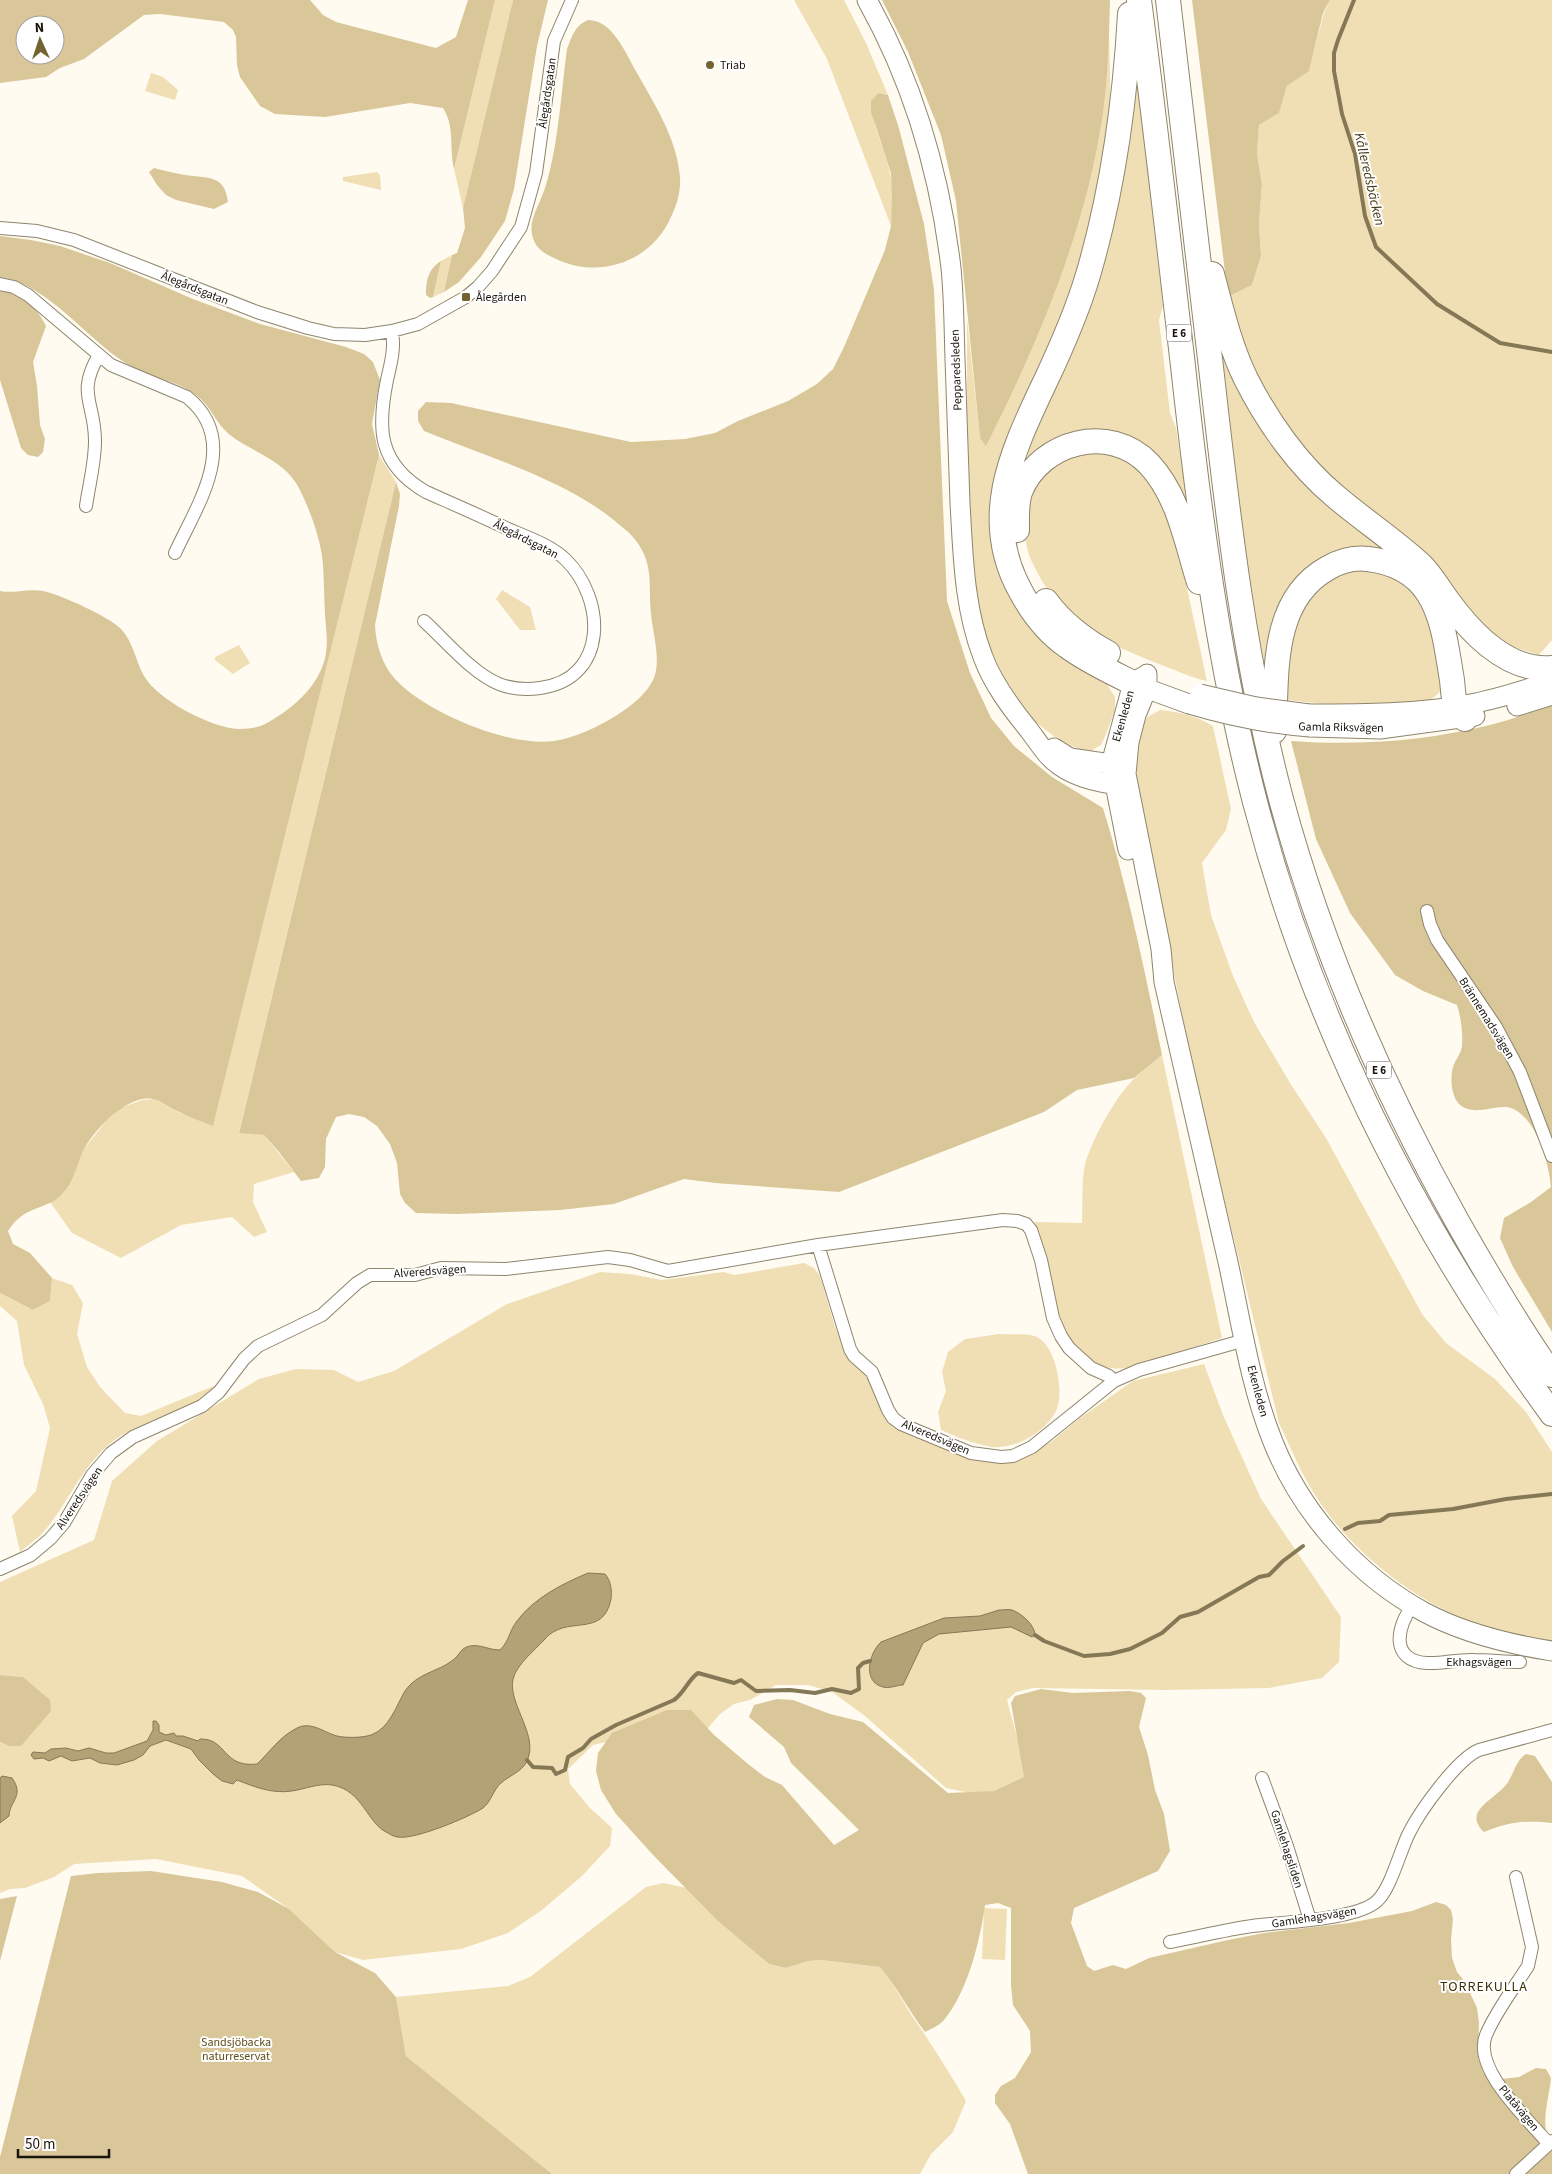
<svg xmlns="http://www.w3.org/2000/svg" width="1552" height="2174" viewBox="0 0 1552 2174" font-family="'Source Sans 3',sans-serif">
  <rect width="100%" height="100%" fill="#fffbf1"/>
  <path fill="#f0dfb4" d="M 495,0 L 513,0 L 463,208 L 454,169 Z
    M 794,0 L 844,0 L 866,43 L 888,95 L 878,93 L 871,101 C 871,125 885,148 890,172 C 894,189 892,208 891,226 L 827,59 Z
    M 1330,0 L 1552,0 L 1552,640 L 1539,655 L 1509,646 L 1483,627 L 1311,459 L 1285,427 L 1258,384 L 1238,333 L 1228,297 L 1252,285 L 1261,256 L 1259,223 L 1262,184 L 1257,154 L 1259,125 L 1279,113 L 1287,86 L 1309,70 L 1324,13 Z
    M 1109,30 L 1111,123 L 1096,217 L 1074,294 L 1005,449 L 1002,568 L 1103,678 L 1115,697 L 1115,710 L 1106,734 L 1101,745 L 1091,751 L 1078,749 L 1056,738 L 1033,720 L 1006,682 L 985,637 L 977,604 L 967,476 L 967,319 L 980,438 L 986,445 C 1039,341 1086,230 1103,114 C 1107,86 1107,58 1109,30 Z
    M 1135,55 L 1163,306 L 1159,320 L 1170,413 L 1176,428 L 1190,517 L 1109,432 L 1009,493 L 1023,447 L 1070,353 Z
    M 151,73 L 163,77 L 178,90 L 175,100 L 145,91 Z
    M 377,172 L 380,175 L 381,190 L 343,181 L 343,177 Z
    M 452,255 L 444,292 L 433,297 L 441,261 Z
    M 1218,320 L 1242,383 L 1408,563 L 1315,565 L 1269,694 L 1247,568 Z
    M 1098,448 L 1133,461 L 1163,499 L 1176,537 L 1207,681 C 1192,678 1178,671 1164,666 C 1133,654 1103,642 1077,621 C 1058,605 1043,586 1033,564 C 1016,532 1026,478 1058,460 C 1069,453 1086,452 1098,448 Z
    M 379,455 L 396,482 L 239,1132 L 264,1135 L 294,1172 L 254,1184 L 253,1202 L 267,1232 L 254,1237 L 232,1217 L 181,1225 L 121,1258 L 72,1233 L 50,1202 L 64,1192 L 84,1149 L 106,1121 L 120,1108 L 142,1100 L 154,1099 L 180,1113 L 213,1125 Z
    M 1360,567 L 1390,574 L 1420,598 L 1434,623 L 1445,679 L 1439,693 L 1428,702 L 1344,706 L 1286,700 L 1286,658 L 1299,608 L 1323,580 Z
    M 502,590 L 530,607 L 536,630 L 520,630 L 496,599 Z
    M 239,645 L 250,663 L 233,674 L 215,660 L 215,657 Z
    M 1160,710 C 1180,712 1196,716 1213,726 L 1231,809 L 1226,830 L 1202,863 L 1211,915 L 1233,976 L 1254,1022 L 1290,1083 L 1326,1138 L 1422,1314 L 1446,1343 L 1495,1379 L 1526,1412 L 1552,1452 L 1552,1642 C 1535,1638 1517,1636 1500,1632 C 1432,1614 1360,1561 1321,1504 C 1303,1479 1292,1450 1279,1423 L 1197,1088 L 1138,795 C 1137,778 1133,735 1144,721 C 1148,716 1155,713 1160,710 Z
    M 1162,1055 L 1222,1338 L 1130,1368 C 1071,1374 1062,1327 1051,1282 C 1046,1262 1041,1242 1035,1222 L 1082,1223 C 1083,1206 1081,1176 1086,1161 C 1093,1138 1117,1094 1135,1078 C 1143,1070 1153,1063 1162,1055 Z
    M 804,1263 L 814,1268 L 820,1276 L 835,1327 L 850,1357 L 865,1371 L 883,1411 L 957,1452 L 1029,1453 L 1051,1442 L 1080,1418 L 1133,1381 L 1204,1364 L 1223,1415 L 1261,1499 L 1341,1617 L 1339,1662 L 1322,1678 L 1269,1688 L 1165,1690 L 1033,1688 L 1016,1692 L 1007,1700 L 1021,1752 L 1024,1777 L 994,1791 L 970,1793 L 946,1788 L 865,1716 L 832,1692 L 808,1685 L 776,1685 L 750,1700 L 734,1704 L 720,1714 L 694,1744 L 614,1740 L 593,1745 L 568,1769 L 570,1784 L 589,1807 L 612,1828 L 610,1846 L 582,1876 L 542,1910 L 508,1933 L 461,1949 L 363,1960 L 335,1952 L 289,1909 L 242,1876 L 156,1859 L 74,1864 L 54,1877 L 25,1888 L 10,1889 L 0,1893 L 0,1742 L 9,1746 L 23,1677 L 0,1675 L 0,1582 L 94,1540 L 112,1481 L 157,1441 L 259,1379 L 296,1369 L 334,1370 L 358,1382 L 394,1371 L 507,1304 L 600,1272 L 630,1274 L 662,1280 L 723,1272 L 735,1275 Z
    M 52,1278 L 72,1285 L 83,1303 L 77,1334 L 87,1367 L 100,1387 L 125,1413 L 141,1416 L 216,1385 C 206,1406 144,1422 122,1435 C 84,1459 73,1496 46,1529 C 39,1538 28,1545 20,1552 L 12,1516 L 36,1491 L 50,1428 L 43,1404 L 24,1365 L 17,1321 L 0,1306 L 0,1293 L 33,1310 L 50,1301 Z
    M 999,1334 C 1010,1335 1024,1333 1034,1336 C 1056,1342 1065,1393 1056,1411 C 1045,1433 1015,1449 992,1447 C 974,1444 957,1437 941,1430 L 938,1412 L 946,1391 L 942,1372 L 948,1352 L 965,1339 Z
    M 663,1883 L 687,1888 L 769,1964 L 786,1968 L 808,1961 L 821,1960 L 880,1967 C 893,1982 901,1999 912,2016 C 931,2043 949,2072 966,2101 L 953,2132 L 931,2154 L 920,2174 L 552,2174 L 406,2056 L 396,1997 L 508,1986 L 530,1977 L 646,1887 Z
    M 984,1908 L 1007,1909 L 1005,1960 L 982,1959 Z"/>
  <path fill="#d9c79a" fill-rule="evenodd" d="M 0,0 L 310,0 L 323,15 L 336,22 L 436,48 L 456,37 L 468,0 L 495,0 L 454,169 C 449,148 455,126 443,108 L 410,103 L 325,117 L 275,114 L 260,106 L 240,77 L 237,65 L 236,37 L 233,30 L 224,22 L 160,14 L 144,15 L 84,59 L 60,68 L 46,77 L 0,83 ZM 25,25 L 55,25 L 55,55 L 25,55 Z
    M 513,0 L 548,0 L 537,46 L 514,189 L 505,221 L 481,257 L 459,282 L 444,292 L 452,255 L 457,253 L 465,228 L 463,208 Z
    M 882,0 L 1110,0 C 1109,38 1108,77 1103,114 C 1086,230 1039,341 986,446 L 980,438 L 978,418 L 956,201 L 941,135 L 908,52 Z
    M 1192,0 L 1330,0 L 1323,13 L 1309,71 L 1287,86 L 1279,113 L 1259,125 L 1257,154 L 1262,184 L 1259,223 L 1261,256 L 1252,285 L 1228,297 Z
    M 588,20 C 613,20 626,54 637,73 C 655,105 677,139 680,177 C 681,191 677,205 671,217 C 651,263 597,280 554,258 C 543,253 534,247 532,234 C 529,220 539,205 544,191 C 558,151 561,93 567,49 C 572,36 575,25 588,20 Z
    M 878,93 L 888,95 L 898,125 L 924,224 L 934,290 L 947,601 L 970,673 L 991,718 L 1014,746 L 1052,777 L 1103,808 C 1128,889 1145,972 1162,1055 L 1134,1078 L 1077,1090 L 1044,1112 L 839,1192 L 715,1183 L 684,1179 L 614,1204 L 560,1210 L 457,1214 L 416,1213 L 405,1203 L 400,1194 L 397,1163 L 390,1144 L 377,1126 L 364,1117 L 349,1114 L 336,1117 L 326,1139 L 325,1167 L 319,1178 L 301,1181 L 279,1152 L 264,1135 L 239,1133 L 396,482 L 400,494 L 399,506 L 375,625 C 376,645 382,665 396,680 C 427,713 509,747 554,741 C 575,738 600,726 617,715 C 631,706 647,694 654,678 C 661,659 653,634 651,614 C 648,583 655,562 632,536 C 627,530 620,526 615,521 C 562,478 487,457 424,431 L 418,421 L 418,411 L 426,402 L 451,403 L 631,442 L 685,439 L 715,433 L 738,421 L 788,401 L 817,384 L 833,369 L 844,347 L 885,250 L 891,226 L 892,196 L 891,173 L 871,112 L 871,101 Z
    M 154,168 C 167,171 180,175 193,176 C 213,178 225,178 228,202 L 214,209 L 176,200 L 166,195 L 157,185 L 149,172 Z
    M 0,236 L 31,240 L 60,246 L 110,263 L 193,299 L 260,324 L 346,347 L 364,354 L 373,362 L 380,380 L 372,424 L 379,455 L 213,1126 C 201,1121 189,1117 177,1111 C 170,1108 161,1101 153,1099 C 127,1094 94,1130 83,1151 C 77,1164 73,1183 63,1193 C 46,1212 26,1203 8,1231 L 13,1244 L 30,1253 L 52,1278 L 50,1301 L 33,1310 L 0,1293 L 0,591 C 14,594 29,588 43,591 C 59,594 110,617 121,629 C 133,641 136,662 144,676 C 158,700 211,728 239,729 C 260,729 266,724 283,713 C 301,700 317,684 324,662 C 329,646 326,630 325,614 C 324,597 324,581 323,565 C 322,542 308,503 296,483 C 281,459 252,452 230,435 C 216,424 211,406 196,395 C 180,382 153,378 134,368 C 89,344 51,285 0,277 Z
    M 441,261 L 433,297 L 430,298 L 426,295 C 426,281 428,269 441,261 Z
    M 0,289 C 20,293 38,308 46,326 L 33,362 L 37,386 L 40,425 L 45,439 L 43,452 L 38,457 L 28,455 L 21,448 L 0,380 Z
    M 1552,705 L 1552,1332 L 1513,1267 L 1500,1238 L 1504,1218 L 1531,1202 L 1551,1187 C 1549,1163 1536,1117 1511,1108 C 1497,1103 1474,1118 1459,1104 C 1451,1095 1450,1078 1453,1067 C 1455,1060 1461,1054 1462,1046 C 1463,1033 1461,1017 1457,1005 L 1423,991 L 1395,975 L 1350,913 L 1316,839 L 1291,741 C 1357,746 1426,741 1490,725 C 1511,720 1531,712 1552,705 Z
    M 0,1675 L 23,1677 L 50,1700 L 51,1711 L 21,1746 L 9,1746 L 0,1742 Z
    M 1041,1689 L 1073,1693 L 1130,1691 L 1141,1693 L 1146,1698 L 1139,1727 L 1148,1755 L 1155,1790 L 1164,1814 L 1170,1851 L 1158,1871 L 1074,1908 L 1071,1923 L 1087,1966 L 1094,1971 L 1113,1965 L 1126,1969 L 1149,1958 L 1228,1940 L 1264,1933 L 1349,1923 L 1412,1911 L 1436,1902 L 1446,1905 L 1451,1910 L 1453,1919 L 1451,1940 L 1452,1958 L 1457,1972 L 1465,1982 L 1477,2008 L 1479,2023 L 1478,2058 L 1483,2072 L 1490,2078 L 1502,2079 L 1519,2077 L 1536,2068 L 1546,2069 L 1551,2078 C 1550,2095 1538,2129 1552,2142 L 1552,2174 L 1028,2174 L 1010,2124 L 995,2103 L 995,2095 L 1001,2086 L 1015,2078 L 1031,2052 L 1030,2031 L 1013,2005 L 1011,1985 L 1011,1908 L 998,1903 L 985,1905 C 980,1941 968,1991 944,2020 C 940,2025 931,2029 925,2032 C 909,2011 897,1987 880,1967 L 821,1960 L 808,1961 L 786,1968 L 769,1964 L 717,1920 L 654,1856 L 616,1814 L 601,1790 L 596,1771 L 598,1753 L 612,1733 L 667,1710 L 691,1710 L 714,1735 L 748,1764 L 765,1777 L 782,1785 L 834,1845 L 859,1830 L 791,1763 L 784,1747 L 749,1717 L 754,1705 L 777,1699 L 793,1700 L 830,1714 L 863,1722 L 948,1793 L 994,1791 L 1024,1777 L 1011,1703 L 1015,1696 Z
    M 1526,1754 L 1535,1756 L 1552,1782 L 1552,1823 C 1525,1820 1509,1822 1484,1832 C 1479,1828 1475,1821 1477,1814 C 1481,1804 1497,1795 1505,1786 C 1514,1776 1514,1762 1526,1754 Z
    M 151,1871 L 222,1882 L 258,1892 L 289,1909 L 335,1952 L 375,1973 L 396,1997 L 406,2056 L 552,2174 L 0,2174 L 0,2157 L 71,1876 L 98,1873 Z
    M 17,1896 L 0,1961 L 0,1899 Z"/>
  <path fill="#b3a276" stroke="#857856" d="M 588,1573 L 605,1574 C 611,1581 612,1590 611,1599 C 603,1640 566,1613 544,1640 C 534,1651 517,1664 513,1679 C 508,1702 535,1731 529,1755 C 526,1771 511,1774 501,1783 C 493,1790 491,1802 483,1808 C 469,1817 415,1840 398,1837 C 395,1837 391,1835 388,1833 C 367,1824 363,1790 332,1785 C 319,1783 305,1789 292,1791 C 272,1794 255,1787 237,1780 L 233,1784 L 222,1781 L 213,1774 L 199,1760 L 191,1749 L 166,1740 L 150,1746 L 143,1755 L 134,1760 L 117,1765 L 100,1763 L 90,1758 L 72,1761 L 61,1756 L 49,1761 L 43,1758 L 34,1759 L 31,1755 L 33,1752 L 45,1753 L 51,1749 L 66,1748 L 78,1751 L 89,1748 L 106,1753 L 114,1753 L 147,1741 L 153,1730 L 153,1721 L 156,1721 L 159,1725 L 159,1732 L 166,1735 L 174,1733 L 176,1736 L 183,1736 L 198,1741 L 200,1739 C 227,1738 222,1768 257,1764 C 270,1752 279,1737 297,1728 C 311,1721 323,1732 337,1736 C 346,1738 361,1738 371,1735 C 390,1728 396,1706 405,1691 C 417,1673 438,1672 453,1660 C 460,1655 460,1648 470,1646 C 480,1644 489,1650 500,1650 C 510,1640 509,1631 517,1621 C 534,1598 562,1584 588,1573 Z
    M 999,1610 C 1003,1610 1009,1609 1012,1610 C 1021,1613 1035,1625 1035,1635 L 1032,1637 L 1011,1627 L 939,1634 L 923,1643 L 903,1685 C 897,1685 889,1689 883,1687 C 862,1682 869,1653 881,1642 L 944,1618 L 980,1616 Z
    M 2,1776 L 12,1778 C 25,1796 9,1802 9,1816 L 0,1823 L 0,1778 Z"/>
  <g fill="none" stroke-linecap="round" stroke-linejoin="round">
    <path stroke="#857856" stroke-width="4" d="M 1354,0 L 1338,40 L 1334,53 L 1334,71 L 1342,114 L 1355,154 L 1365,216 L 1376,247 L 1437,304 L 1500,343 L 1552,352
      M 1345,1529 L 1358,1523 L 1380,1521 L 1389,1515 L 1453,1509 L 1506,1499 L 1552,1494
      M 1035,1635 L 1044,1641 L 1084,1656 L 1110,1654 L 1130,1649 L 1162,1633 L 1180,1617 L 1198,1612 L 1259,1577 L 1269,1575 L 1283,1561 L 1303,1546
      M 527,1760 L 533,1767 L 552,1768 L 556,1774 L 565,1770 L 568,1757 L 583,1748 L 591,1739 L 616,1725 L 674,1700 C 684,1693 688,1680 698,1673 L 734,1683 L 741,1680 L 756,1691 L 790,1690 L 815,1693 L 832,1689 L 851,1693 L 859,1689 L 858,1668 L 863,1663 L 870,1661"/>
    <g stroke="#8e856d" stroke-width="14">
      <path id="street" d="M 0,228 L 37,231 L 74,240 L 257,312 L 308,328 L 334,334 L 365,335 L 392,331 L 418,324 L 466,297 L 478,287 L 492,271 L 521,227 L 536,173 L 554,41 L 572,0
        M 0,284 L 14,287 L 28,295 L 111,365 L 187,397 C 242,441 197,505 175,553
        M 392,331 C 395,348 391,363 387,380 C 377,429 378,464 426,492 C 453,504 481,516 508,529 C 527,537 550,545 565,559 C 606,598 609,679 540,688 C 527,690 512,689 499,684 C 472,673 446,641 424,621
        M 86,506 C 89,485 95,463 95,441 C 95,402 76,394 99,355
        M 1427,911 L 1430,924 L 1437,940 L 1496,1027 L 1520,1072 L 1552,1156
        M 818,1245 L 850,1349 L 854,1356 L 872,1372 L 888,1410 L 893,1418 L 901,1424 L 971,1453 L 1001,1457 L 1013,1456 L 1032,1447 L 1114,1381 L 1139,1370 L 1245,1340
        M 0,1569 L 31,1555 L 50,1539 L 64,1523 L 92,1475 L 111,1453 L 133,1437 L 202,1406 L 219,1392 L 244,1359 L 258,1346 L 322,1315 L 357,1283 L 370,1275 L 415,1275 L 441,1268 L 506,1269 L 608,1257 L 630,1260 L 668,1271 L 818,1245 L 1003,1220 L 1017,1221 L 1026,1224 L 1031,1230 L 1041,1260 L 1053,1318 L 1061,1336 L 1069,1348 L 1091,1368 L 1109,1376 L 1114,1381
        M 1413,1605 C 1396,1627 1390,1661 1427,1663 C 1442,1664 1458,1659 1474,1660 C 1489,1660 1505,1662 1520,1662
        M 1262,1778 L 1287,1846 L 1310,1920
        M 1516,1877 L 1532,1947 L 1528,1966 C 1514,1988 1496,2011 1486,2035 C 1472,2069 1528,2119 1548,2143
        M 1170,1942 C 1197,1937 1224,1930 1252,1926 C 1280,1922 1357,1920 1377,1901 C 1391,1888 1400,1851 1409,1833 C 1420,1811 1457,1759 1479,1750 L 1552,1730
        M 1516,2174 L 1552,2141"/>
    </g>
    <g stroke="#8e856d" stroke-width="21">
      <path id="secondary" d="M 867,0 C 913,82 940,175 951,268 C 954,298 954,329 955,359 C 957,407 958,455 960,503 C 963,555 964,608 983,657 C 993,684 1011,708 1029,730 C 1035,738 1041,747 1047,754 C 1063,773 1090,781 1113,784 L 1126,774
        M 1147,674 L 1147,688 L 1136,715 L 1129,742 L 1126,774 L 1161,949 L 1164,982 C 1185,1075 1207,1169 1228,1262 C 1241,1321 1250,1385 1273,1442 C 1301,1512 1356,1575 1424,1612 C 1463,1633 1508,1644 1552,1651
        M 1137,685 L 1189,704
        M 1517,706 L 1552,695
        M 1309,714 C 1363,714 1417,714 1470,704 C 1498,699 1525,690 1552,681
        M 1310,727 L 1380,729 L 1475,716
        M 1054,748 L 1070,758 L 1111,764 L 1121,771
        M 1128,850 L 1111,764 L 1133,683 L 1144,676"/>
    </g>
    <g stroke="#8e856d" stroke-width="26">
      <path id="highway" d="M 1139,0 C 1155,122 1169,244 1183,366 C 1199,512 1218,660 1255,802 C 1313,1024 1417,1229 1552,1414
        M 1168,0 C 1182,125 1197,250 1212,376 C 1228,518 1244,660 1281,799 C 1321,947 1382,1087 1457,1221 C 1487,1274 1517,1325 1552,1375
        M 1130,14 C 1125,103 1113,190 1088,275 C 1077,312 1062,346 1046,380 C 1013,450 979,517 1021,592 C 1032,612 1048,633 1067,646 C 1087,661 1111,672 1133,683
        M 1212,274 C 1221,308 1230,347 1246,379 C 1267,421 1298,465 1335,496 C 1363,520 1394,540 1421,565 C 1432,576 1439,589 1448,601 C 1472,634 1508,672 1552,668
        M 1017,530 C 1017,517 1016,505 1020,492 C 1040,441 1110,423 1149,464 C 1179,496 1186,542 1199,582
        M 1046,601 C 1061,622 1085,641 1108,653
        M 1274,731 C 1277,674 1270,600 1328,568 C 1340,561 1353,557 1368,559 C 1393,562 1414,571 1428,593 C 1444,618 1447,651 1452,680 C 1453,688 1453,699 1456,706 C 1458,711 1462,715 1465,719"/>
    </g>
    <use href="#street" stroke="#fff" stroke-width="12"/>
    <use href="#secondary" stroke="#fff" stroke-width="19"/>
    <use href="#highway" stroke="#fff" stroke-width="24"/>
    <g stroke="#8e856d" stroke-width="21" stroke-linecap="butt">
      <path id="secondary-bridge" d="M 1200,694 L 1256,707 L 1309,714
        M 1189,704 C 1229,716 1268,724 1310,727"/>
    </g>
    <use href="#secondary-bridge" stroke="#fff" stroke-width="19"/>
  </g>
  <g fill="#746230" stroke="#fff" stroke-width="2">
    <circle cx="710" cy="65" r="5"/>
    <rect x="461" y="292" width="10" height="10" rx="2.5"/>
  </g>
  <g text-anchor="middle" stroke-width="4" stroke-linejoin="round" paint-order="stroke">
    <g fill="#fff" stroke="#5e5b55" stroke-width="1">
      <rect x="1166.5" y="324.5" width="25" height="17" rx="4"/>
      <rect x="1366.5" y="1061.5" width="25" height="17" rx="4"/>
    </g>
    <g font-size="11" font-weight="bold" fill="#19150c">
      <text x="1179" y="337">E 6</text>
      <text x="1379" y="1074">E 6</text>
    </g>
    <g font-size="12" fill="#19150c" stroke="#fff" text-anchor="start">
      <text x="720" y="69">Triab</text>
      <text x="476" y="301">Ålegården</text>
    </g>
    <g font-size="12" fill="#19150c" stroke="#fff">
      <text transform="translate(547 93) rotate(-82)" y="4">Ålegårdsgatan</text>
      <text transform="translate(195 288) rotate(22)" y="4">Ålegårdsgatan</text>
      <text transform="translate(956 370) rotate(-92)" y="4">Pepparedsleden</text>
      <text transform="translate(526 539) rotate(27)" y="4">Ålegårdsgatan</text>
      <text transform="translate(1123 716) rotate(-74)" y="4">Ekenleden</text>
      <text transform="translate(1341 727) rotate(1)" y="4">Gamla Riksvägen</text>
      <text transform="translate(1487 1018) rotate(58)" y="4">Brännemadsvägen</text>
      <text transform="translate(430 1271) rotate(-4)" y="4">Alveredsvägen</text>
      <text transform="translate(1258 1391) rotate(75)" y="4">Ekenleden</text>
      <text transform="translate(936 1437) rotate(23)" y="4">Alveredsvägen</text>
      <text transform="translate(79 1498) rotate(-56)" y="4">Alveredsvägen</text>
      <text x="1479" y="1666">Ekhagsvägen</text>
      <text transform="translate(1287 1849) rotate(72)" y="4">Gamlehagsliden</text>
      <text transform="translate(1314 1917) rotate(-9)" y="4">Gamlehagsvägen</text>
      <text transform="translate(1519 2108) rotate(50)" y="4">Platåvägen</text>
    </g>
    <g font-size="12" fill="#5f4d17" stroke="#fff">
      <text x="236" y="2046">Sandsjöbacka<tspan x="236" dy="14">naturreservat</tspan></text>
    </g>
    <g font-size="14" font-style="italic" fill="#453814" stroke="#fff">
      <text transform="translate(1370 179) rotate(77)" y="5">Kålleredsbäcken</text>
    </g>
    <g font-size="14" letter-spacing="1" fill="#3f3107" stroke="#fff">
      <text x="1484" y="1991">TORREKULLA</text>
    </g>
  </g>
  <g transform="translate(40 40) rotate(357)"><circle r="24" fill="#ffffff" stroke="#a3a19e"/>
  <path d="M0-4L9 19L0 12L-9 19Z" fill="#746230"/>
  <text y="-8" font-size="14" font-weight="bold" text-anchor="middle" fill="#19150c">N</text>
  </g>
  <path d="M18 2149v8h91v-8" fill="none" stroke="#19150c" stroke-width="2.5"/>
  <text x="25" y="2149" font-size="15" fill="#19150c" stroke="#ffffff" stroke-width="4" paint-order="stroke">50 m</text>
</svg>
